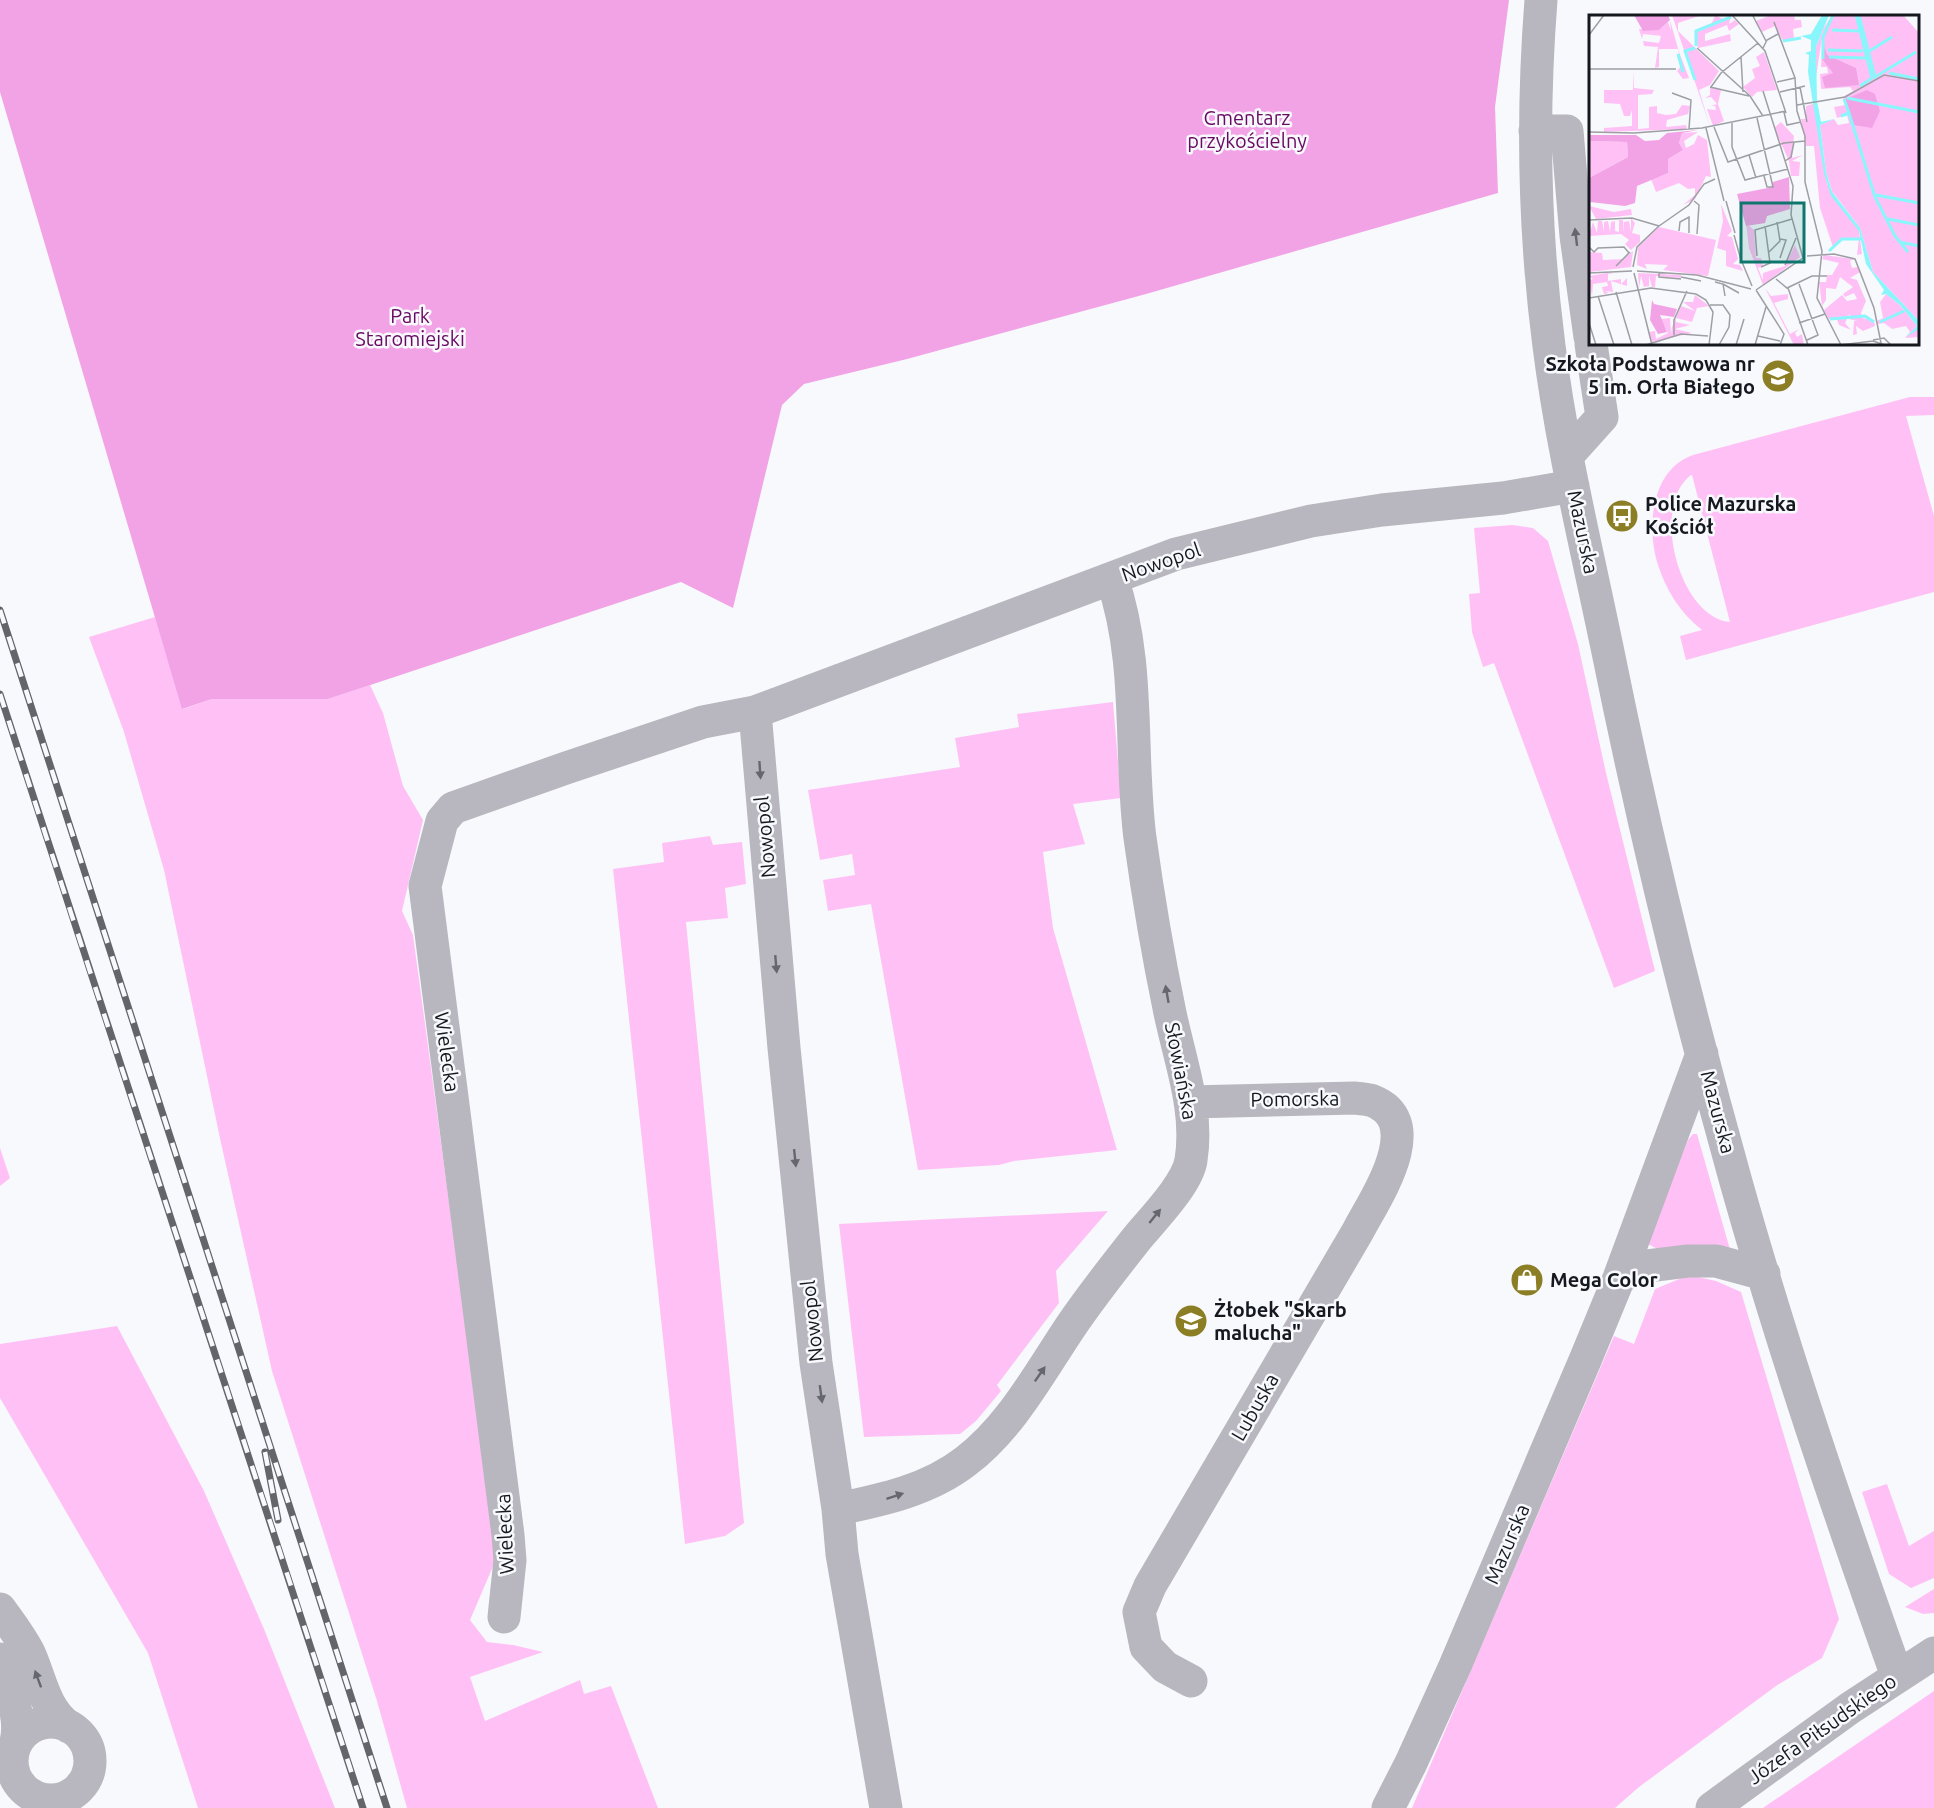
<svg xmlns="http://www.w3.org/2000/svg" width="1934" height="1808" viewBox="0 0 1934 1808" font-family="Ubuntu,sans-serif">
  <rect width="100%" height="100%" fill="#f7f9fd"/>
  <path fill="#ffc1f5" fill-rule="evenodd" d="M 1910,397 L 1934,397 L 1934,415 L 1906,416 L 1934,516 L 1934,592 L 1686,660 L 1680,636 L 1702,630 C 1680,613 1666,590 1658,565 C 1646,528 1651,469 1693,455 ZM 1691,475 L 1692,475 L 1730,622 C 1679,617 1650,506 1691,475 Z
    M 1512,525 L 1533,528 L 1548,541 L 1578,644 L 1606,773 L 1655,971 L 1614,988 L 1494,663 L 1483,667 L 1472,632 L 1469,594 L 1480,593 L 1474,528 Z
    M 155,617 L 183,709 L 212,699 L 328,699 L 370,685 L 383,713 L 403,786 L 423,820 L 402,911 L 413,935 L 497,1557 L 470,1620 L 487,1642 L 513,1645 L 543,1652 L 470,1677 L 485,1721 L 580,1680 L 584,1694 L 611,1686 L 658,1808 L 407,1808 L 377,1701 L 272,1371 L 221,1143 L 164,870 L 124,732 L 89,637 Z
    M 1113,702 L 1121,798 L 1073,804 L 1085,844 L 1043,852 L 1053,928 L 1117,1150 L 1014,1161 L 999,1165 L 918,1170 L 871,904 L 828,911 L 823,880 L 855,875 L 852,854 L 820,860 L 808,790 L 960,767 L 955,738 L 1019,727 L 1017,714 Z
    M 710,836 L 713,845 L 742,842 L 746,884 L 725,888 L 728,918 L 686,922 L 744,1523 L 725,1536 L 685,1544 L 613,869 L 664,862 L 662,843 Z
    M 1693,1134 L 1697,1134 L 1731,1253 L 1661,1251 L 1646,1243 L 1688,1140 Z
    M 0,1148 L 10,1178 L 0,1186 Z
    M 1108,1211 L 1056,1271 L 1059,1303 L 997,1385 L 1001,1391 L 976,1421 L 960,1434 L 864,1437 L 839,1224 Z
    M 1689,1275 L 1716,1281 L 1741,1292 L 1839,1619 L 1822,1658 L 1776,1686 L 1639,1787 L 1615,1808 L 1412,1808 L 1614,1336 L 1634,1344 L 1655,1289 Z
    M 117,1326 L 204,1491 L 264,1629 L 335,1808 L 198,1808 L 148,1653 L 0,1398 L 0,1344 Z
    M 1887,1484 L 1909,1546 L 1934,1531 L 1934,1578 L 1911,1588 L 1889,1574 L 1862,1492 Z
    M 1934,1589 L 1934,1613 L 1923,1614 L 1905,1607 Z
    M 1934,1691 L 1934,1808 L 1763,1808 Z"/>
  <path fill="#f2a3e6" d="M 0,0 L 1509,0 L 1495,107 L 1498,193 L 1146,294 L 907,359 L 804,384 L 782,405 L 733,608 L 681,582 L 328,699 L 212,699 L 182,709 L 0,92 Z"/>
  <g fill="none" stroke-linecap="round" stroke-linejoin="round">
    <path stroke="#b8b6be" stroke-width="33" d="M 1541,0 C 1532,115 1534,231 1549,346 C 1562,449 1587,550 1608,652 C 1644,830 1687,1007 1736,1182 C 1783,1349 1839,1513 1897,1676
      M 1535,131 L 1567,131 L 1576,236 L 1590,337
      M 1567,456 L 1602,417 L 1591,344
      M 755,712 L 784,1048 L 816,1363 L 838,1509 L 842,1554 L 886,1808
      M 1190,1102 L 1355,1098 C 1361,1099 1368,1099 1373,1101 C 1428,1123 1374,1200 1358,1231 L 1150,1586 L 1139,1612 L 1146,1647 L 1165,1667 L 1191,1681
      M 1619,1278 L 1639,1267 L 1688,1261 L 1716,1261 L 1764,1274
      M 838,1509 C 882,1500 929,1490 966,1461 C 1011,1427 1040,1372 1071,1326 C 1092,1295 1115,1266 1138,1237 C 1153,1219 1188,1183 1191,1160 C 1199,1110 1180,1061 1170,1013 C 1158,955 1148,896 1140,838 C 1129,752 1141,662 1112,579
      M 0,1609 C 10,1623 21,1637 29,1653 C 41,1679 44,1709 69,1727
      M 504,1617 L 510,1560 L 508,1535 L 425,886 L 442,821 L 453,808 L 566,768 L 703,722 L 755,712 L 1176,554 L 1311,521 L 1382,510 L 1503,498 L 1573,486
      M 0,1659 C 6,1688 23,1712 16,1742
      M12 1761a39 39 0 1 1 78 0a39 39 0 1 1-78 0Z
      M 1388,1808 L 1411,1763 L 1455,1666 L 1586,1358 L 1619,1278 L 1702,1054
      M 1712,1808 L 1850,1708 L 1934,1653"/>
    <g stroke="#63656b" stroke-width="7">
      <path id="rail" d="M 0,610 L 387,1808
        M 0,694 C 120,1066 243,1436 363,1808
        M 265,1452 L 278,1520"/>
    </g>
    <use href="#rail" stroke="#f7f9fd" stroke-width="4.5" stroke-dasharray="14" stroke-linecap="butt"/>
  </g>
  <defs><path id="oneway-solid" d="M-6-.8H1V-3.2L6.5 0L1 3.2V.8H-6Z" transform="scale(1.5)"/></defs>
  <g fill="#66676e">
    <use href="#oneway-solid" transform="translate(1576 237) rotate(-97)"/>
    <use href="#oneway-solid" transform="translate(760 770) rotate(86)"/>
    <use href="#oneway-solid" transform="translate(776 964) rotate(85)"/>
    <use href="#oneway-solid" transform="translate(1167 994) rotate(-100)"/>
    <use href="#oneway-solid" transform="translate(795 1158) rotate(84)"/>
    <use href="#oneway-solid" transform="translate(1155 1216) rotate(-51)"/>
    <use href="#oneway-solid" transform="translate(1040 1374) rotate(-55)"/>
    <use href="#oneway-solid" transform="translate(821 1394) rotate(82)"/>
    <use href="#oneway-solid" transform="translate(895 1496) rotate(-18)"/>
    <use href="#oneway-solid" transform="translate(38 1679) rotate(-110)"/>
  </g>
  <defs>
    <g id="school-disc" transform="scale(1.725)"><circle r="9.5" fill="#8b7e25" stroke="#f7f9fd"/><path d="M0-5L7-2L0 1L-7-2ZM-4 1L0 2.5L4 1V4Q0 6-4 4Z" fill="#fff"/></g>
    <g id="bus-disc" transform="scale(1.725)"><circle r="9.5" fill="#8b7e25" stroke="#f7f9fd"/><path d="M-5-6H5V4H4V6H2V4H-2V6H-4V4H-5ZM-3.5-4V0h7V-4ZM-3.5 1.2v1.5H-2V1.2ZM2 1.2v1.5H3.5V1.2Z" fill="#fff"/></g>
    <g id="shop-disc" transform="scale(1.725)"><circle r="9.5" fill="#8b7e25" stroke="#f7f9fd"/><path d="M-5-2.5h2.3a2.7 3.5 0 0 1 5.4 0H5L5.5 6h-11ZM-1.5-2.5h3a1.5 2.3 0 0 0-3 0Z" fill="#fff"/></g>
  </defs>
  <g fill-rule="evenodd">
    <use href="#school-disc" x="1778" y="376"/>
    <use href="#bus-disc" x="1622" y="516"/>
    <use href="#shop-disc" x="1527" y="1280"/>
    <use href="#school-disc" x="1191" y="1321"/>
  </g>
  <g text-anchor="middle" stroke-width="5" stroke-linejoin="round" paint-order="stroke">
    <g font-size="20" fill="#690a62" stroke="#f7f9fd">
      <text x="1247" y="125">Cmentarz<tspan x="1247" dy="23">przykościelny</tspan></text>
      <text x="410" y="323">Park<tspan x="410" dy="23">Staromiejski</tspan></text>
    </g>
    <g font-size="20" font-weight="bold" fill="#15181f" stroke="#f7f9fd" text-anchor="start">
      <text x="1755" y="371" text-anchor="end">Szkoła Podstawowa nr<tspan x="1755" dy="23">5 im. Orła Białego</tspan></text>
      <text x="1645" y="511">Police Mazurska<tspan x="1645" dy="23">Kościół</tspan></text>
      <text x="1550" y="1287">Mega Color</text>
      <text x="1214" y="1317">Żłobek "Skarb<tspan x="1214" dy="23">malucha"</tspan></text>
    </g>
    <g font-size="20" fill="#15181f" stroke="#f7f9fd">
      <text transform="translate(1583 532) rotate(78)" y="7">Mazurska</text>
      <text transform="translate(1161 562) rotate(-19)" y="7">Nowopol</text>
      <text transform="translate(765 837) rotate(-95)" y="7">Nowopol</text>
      <text transform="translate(447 1052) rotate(82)" y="7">Wielecka</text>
      <text transform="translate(1181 1071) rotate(79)" y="7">Słowiańska</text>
      <text transform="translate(1295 1099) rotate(-1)" y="7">Pomorska</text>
      <text transform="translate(1718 1112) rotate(75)" y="7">Mazurska</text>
      <text transform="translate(812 1321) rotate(-96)" y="7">Nowopol</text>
      <text transform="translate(1255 1407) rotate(-60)" y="7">Lubuska</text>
      <text transform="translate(505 1534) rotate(-93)" y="7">Wielecka</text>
      <text transform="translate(1507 1544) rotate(-67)" y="7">Mazurska</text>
      <text transform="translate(1822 1729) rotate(-35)" y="7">Józefa Piłsudskiego</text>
    </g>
  </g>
  <g transform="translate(1589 15)">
    <rect width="330" height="330" fill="#f7f9fd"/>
    <path d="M 83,0 L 113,0 L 89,8 L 89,16 L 130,56 L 121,70 L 110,75 L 121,111 ZM 126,0 L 134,4 L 142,1 L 140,9 L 146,5 L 150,9 L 140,16 L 138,10 L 116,19 L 116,26 L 141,19 L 142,26 L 109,33 L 106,15 L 123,8 ZM 182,0 L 205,0 L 206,5 L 212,5 L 213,12 L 204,14 L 205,23 L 194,26 L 186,11 L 173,17 L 167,6 ZM 240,0 L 235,13 L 243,0 L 314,0 L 330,18 L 330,306 L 284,257 L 271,213 L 243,176 L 237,157 L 231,110 L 245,104 L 249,110 L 260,108 L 258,100 L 248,103 L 245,92 L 256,90 L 254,82 L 264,76 L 261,72 L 232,74 L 231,59 L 239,58 L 238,52 L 232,52 L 234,16 L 227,62 L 227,32 ZM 81,5 L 90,37 L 100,63 L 94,64 L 88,56 L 92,51 L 89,34 L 70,34 L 70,52 L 66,53 L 69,32 L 55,31 L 54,26 L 70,28 L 72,21 L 54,19 L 53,24 L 50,14 L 70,15 L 79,7 L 82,16 ZM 175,37 L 188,75 L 168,77 L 163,82 L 154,72 L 166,63 L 163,54 L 171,51 L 167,42 ZM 44,56 L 45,73 L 65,75 L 63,79 L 49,80 L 49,114 L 60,113 L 60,92 L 68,91 L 68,98 L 77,100 L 87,99 L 93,90 L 101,91 L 99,99 L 78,105 L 77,112 L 97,110 L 98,114 L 15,117 L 15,113 L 43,111 L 43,95 L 41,101 L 35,101 L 31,89 L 15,88 L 15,75 L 44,75 ZM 121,72 L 132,75 L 129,89 L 135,106 L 124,111 L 118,94 L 127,95 L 126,91 L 122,91 L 128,89 L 122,82 L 116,83 L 121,80 ZM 227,88 L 238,169 L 270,216 L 273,239 L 268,240 L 270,223 L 254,223 L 244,232 L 231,193 L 225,131 L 217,131 L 212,104 L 217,104 L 217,91 ZM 192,107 L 205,121 L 203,143 L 214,140 L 203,146 L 211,147 L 210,161 L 202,161 L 200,146 L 185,113 ZM 109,117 L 95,126 L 97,133 L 105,129 L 109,120 L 118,125 L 122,162 L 117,161 L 106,184 L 94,190 L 106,180 L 106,173 L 99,174 L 90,168 L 67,177 L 62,164 L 79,158 L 79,144 L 94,135 L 90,128 L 93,118 ZM 0,126 L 38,127 L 39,142 L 0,163 ZM 132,189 L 143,216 L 138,221 L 143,222 L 149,244 L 144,249 L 151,250 L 154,256 L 137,251 L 137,236 L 128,233 L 134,206 ZM 0,191 L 25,197 L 42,194 L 43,200 L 7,204 ZM 42,203 L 46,208 L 43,218 L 51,220 L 51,227 L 42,235 L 36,229 L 40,225 L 32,219 L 0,221 L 4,207 L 8,218 L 9,206 L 13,206 L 15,217 L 15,207 L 19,206 L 21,217 L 22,207 L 26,206 L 26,216 L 30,217 L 30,205 L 34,205 L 35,217 L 35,207 L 40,206 L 42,217 ZM 157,208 L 165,215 L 167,243 L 172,243 L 174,251 L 169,253 L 174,265 L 174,258 L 196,251 L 206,230 L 211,242 L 174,270 L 160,233 ZM 70,212 L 127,225 L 119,261 L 74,255 L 79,250 L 56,249 L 58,254 L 48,250 L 49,232 ZM 44,236 L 42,252 L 0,257 L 0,237 L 13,238 L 14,245 L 34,244 ZM 235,240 L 265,244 L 261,246 L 263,253 L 269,252 L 271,257 L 261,263 L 268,265 L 277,286 L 272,298 L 274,303 L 285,306 L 286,311 L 274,316 L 267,311 L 268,319 L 264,320 L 265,306 L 268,306 L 260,304 L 261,298 L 256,308 L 262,315 L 250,310 L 247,302 L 240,304 L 235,295 L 253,280 L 258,286 L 268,284 L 265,278 L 256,282 L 254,279 L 264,272 L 251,262 L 247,274 L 237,273 L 237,285 L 233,291 L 230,267 L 237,267 L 238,260 L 243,260 L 250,248 L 233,244 ZM 18,258 L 25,258 L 19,259 L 19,266 L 32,264 L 32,269 L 38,263 L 38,271 L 22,266 L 24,277 L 16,276 L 20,278 L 15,279 L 13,272 L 19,271 L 18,267 L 4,269 L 3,281 L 0,265 L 4,264 L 0,261 ZM 49,258 L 92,260 L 92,263 L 67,261 L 66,272 L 63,272 L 60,261 L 60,271 L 55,272 L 52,261 L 50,273 ZM 176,273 L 182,281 L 199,279 L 199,284 L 185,288 L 201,319 L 210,314 L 206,318 L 208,322 L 213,319 L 215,330 L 205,330 ZM 297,279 L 311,290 L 328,311 L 318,321 L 329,313 L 330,322 L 316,323 L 321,317 L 317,311 L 303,314 L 295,308 L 289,309 L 288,306 L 294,303 L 291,287 ZM 106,280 L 120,291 L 108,293 L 103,307 L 87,303 L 87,307 L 101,310 L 86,314 L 103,318 L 63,327 L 60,317 L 66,316 L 67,324 L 79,318 L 72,304 L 81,303 L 82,319 L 83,312 L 92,291 L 106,296 L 94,287 L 104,287 Z" fill="#ffc1f5"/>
    <path d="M 45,0 L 79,0 L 81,5 L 70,15 L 54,16 ZM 233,24 L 238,40 L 267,53 L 270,70 L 236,73 L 233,62 L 244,58 L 233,44 ZM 278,75 L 286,79 L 291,96 L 283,113 L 264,110 L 256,84 ZM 109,115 L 93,118 L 90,128 L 94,135 L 79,144 L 79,158 L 48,171 L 46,188 L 36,191 L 1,187 L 0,163 L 39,142 L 38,127 L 0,126 L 0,120 L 47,120 L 56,126 L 70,125 L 78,118 ZM 200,162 L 201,194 L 178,201 L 176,208 L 157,211 L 148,179 L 184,172 L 184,167 ZM 63,285 L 65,289 L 88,294 L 85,302 L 71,300 L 78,317 L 69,319 L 61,305 Z" fill="#f2a3e6"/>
    <path d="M 233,0 L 240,0 L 227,32 L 228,86 L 232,107 L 245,104 L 231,110 L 237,157 L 243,177 L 271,213 L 284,257 L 330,306 L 330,314 L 317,322 L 328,311 L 311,290 L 297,279 L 292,280 L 295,275 L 277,249 L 270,216 L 242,181 L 235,158 L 219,57 L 220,40 L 216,38 L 222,36 L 222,25 L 212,21 L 222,19 Z" fill="#89f6fc"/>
    <path fill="none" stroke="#89f6fc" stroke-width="3" d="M 267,0 L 283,63 L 271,71M 270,0 L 286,62 L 327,37M 243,15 L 270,16M 194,26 L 212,23M 107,31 L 107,16 L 142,2M 106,33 L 96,36 L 106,65M 239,35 L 274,36M 279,37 L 303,22M 89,39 L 94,57M 240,42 L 278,43M 234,44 L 234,22 L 244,0M 300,58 L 330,64M 258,83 L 330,97M 260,98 L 286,182 L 306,221 L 319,237M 252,101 L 260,98 L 255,84M 287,180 L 330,188M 299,204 L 330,210M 310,227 L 330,231M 240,236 L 253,224 L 272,224M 241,304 L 276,301 L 285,307M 291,307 L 315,296"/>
    <path fill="none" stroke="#9d9fa4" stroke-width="1.5" d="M 143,0 L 176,36 L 197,98M 164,1 L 177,26M 185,7 L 206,63 L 208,96 L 216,121 L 216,167 L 233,236 L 228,283 L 252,330M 0,20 L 15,0M 108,33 L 161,81 L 174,101M 174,33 L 178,25 L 189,19M 152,42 L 154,77M 0,54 L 87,54M 188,67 L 206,63M 121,72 L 160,81M 122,72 L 132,58 L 169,28M 211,72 L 218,107M 174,76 L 204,171 L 202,200 L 214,243M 191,77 L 216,71M 83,78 L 102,85 L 100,114M 208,90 L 256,82 L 295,60 L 330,66M 195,97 L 198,110 L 212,107M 168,103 L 184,172 L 178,172 L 175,161M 143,108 L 143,132 L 156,165 L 199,154M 125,112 L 139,147 L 195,128 L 216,126M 117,113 L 135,186M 0,117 L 45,118 L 113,113 L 197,96M 160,140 L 167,163M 196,146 L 202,142 L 205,127M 105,186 L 110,190 L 108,219M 137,186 L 146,218M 0,205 L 43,203 L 70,211M 70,211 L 100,190 L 115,169 L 126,164M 90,216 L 91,207 L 100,202 L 100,218M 145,220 L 152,245M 191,224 L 197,225 L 191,243M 0,232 L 5,237 L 9,233 L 35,232 L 40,238M 179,238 L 191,226 L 188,207M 168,241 L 166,215 L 203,204M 218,241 L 245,239 L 266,244 L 285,293 L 292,328M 153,247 L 163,271M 196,250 L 207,223M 27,251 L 41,237M 44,252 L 48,232 L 71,210M 172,252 L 181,248 L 176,211M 48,256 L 108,260 L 162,274M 70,257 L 70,262 L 92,264M 0,258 L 43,256M 45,258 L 63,330M 92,262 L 112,266M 187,264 L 198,273 L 223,261 L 238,261M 126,267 L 134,269 L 136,281M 134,269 L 150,278M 210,269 L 229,320 L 218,325M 199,273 L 219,330M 167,275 L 214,243M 167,275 L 195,319 L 191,330M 27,277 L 43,330M 9,281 L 25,330M 0,283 L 62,273 L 107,279 L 117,285 L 124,297 L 120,330M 121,290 L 134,290 L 141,300 L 140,312 L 130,330M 0,308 L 7,330M 210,308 L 236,299M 85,320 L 85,305 L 98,276M 169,321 L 191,326M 284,325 L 295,323 L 302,330M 57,330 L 92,319 L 119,321M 147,330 L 155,304M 166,330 L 177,292M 251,330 L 284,326 L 296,330"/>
    <path fill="#0f766e" fill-opacity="0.15" stroke="#0f766e" stroke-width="3" d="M 152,188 L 215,188 L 215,247 L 152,247 Z"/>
    <rect width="330" height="330" fill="none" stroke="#15181f" stroke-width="3"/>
  </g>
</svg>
